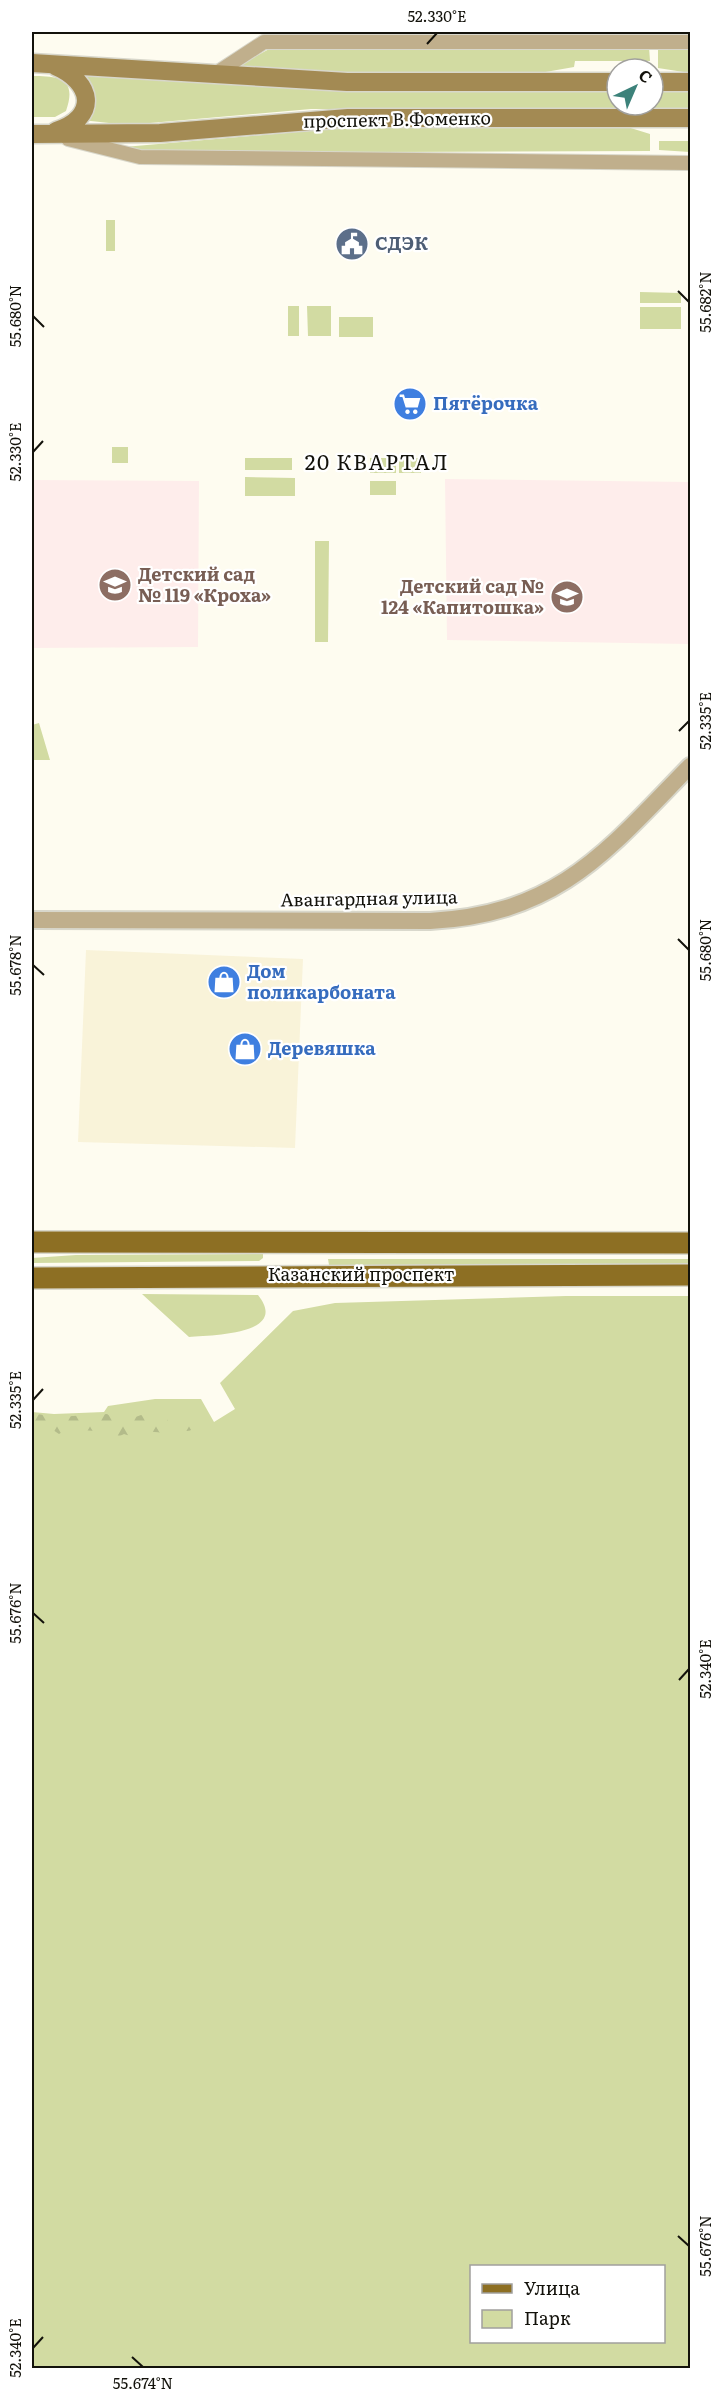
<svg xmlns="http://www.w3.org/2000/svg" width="722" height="2400" viewBox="0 0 722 2400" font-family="Literata,serif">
  <defs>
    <pattern id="forest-firs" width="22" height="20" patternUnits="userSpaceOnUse" patternTransform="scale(1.5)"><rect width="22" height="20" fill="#d2dba2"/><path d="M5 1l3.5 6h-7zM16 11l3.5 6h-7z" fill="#b3bb8a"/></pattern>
  </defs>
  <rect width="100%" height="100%" fill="#fefcf0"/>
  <path fill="#f9f3d9" d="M 86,950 L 303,959 L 295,1148 L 78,1142 Z"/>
  <path fill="#feedeb" d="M 445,479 L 688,482 L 689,644 L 447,640 Z
    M 32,480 L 199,481 L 198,647 L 32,648 Z"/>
  <path fill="#d2dba2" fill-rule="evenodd" d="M 649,47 L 650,61 L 575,61 L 574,67 L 534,74 L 340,73 L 238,66 L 271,48 Z
    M 658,47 L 690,48 L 690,73 L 658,68 Z
    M 32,76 C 57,76 78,77 66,111 L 55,117 L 32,117 Z
    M 98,76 L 617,91 L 617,105 L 653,105 L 653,91 L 690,91 L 690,110 L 311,109 L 127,125 L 82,120 L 82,77 Z
    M 621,125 L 650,134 L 650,151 L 145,153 L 124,147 L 367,126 Z
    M 659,141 L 690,141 L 690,152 L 659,150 Z
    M 106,220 L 115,220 L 115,251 L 106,251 Z
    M 640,292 L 681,293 L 681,303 L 640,303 Z
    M 288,306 L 299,306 L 299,336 L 288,336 Z
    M 307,306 L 331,306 L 331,336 L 308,336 Z
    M 640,307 L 681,307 L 681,329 L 640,329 Z
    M 339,317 L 373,317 L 373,337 L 339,337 Z
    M 112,447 L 128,447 L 128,463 L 112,463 Z
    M 245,458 L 292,458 L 292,470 L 245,470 Z
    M 370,458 L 396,458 L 396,473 L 370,473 Z
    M 399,458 L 421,458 L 421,473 L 399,473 Z
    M 245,477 L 295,478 L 295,496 L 245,496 Z
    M 370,481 L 396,481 L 396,495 L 370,495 Z
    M 315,541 L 329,541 L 328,642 L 315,642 Z
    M 39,723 L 50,760 L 32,760 L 32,725 Z
    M 263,1254 L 263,1258 L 259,1261 L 32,1263 L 32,1258 L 76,1255 Z
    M 328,1259 L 690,1259 L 690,1266 L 329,1265 Z
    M 142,1294 L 258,1295 C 290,1335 212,1335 189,1337 Z
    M 566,1296 L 690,1296 L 690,2368 L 32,2368 L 32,1412 L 54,1414 L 104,1412 L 108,1406 L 155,1399 L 201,1399 L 214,1422 L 235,1409 L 220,1383 L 293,1311 L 335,1303 ZM 472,2266 L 664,2266 L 664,2342 L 472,2342 Z"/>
  <path fill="url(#forest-firs)" d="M 152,1413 L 166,1416 L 170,1426 L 165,1434 C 154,1431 145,1430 136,1438 L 124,1434 L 116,1438 L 103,1428 L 95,1431 L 82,1430 L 77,1434 L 67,1429 L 59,1434 L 53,1430 L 41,1432 L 35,1426 L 32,1427 L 32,1418 L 37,1414 L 56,1417 L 107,1414 L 115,1419 C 124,1416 132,1419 141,1415 L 147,1417 Z
    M179 1423a8 8 0 1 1 16 0a8 8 0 1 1-16 0Z"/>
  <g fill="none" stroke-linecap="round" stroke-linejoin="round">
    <g stroke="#d8d7cb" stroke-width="16">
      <path id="minor" d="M 215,74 L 264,42 L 690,42
        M 68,139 L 140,157 L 690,163"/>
    </g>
    <g stroke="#d8d7cb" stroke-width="20">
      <path id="tertiary" d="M 32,920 L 430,921 C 559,914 607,851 690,766"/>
    </g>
    <g stroke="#d8d7cb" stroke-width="21">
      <path id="secondary" d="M 32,63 L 347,82 L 617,82
        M 55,66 C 93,82 99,117 56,131
        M 653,82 L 690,82
        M 32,134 L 160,133 L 348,118 L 690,118"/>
    </g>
    <g stroke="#d8d7cb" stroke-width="24">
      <path id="primary" d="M 32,1242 L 690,1243
        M 32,1278 L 690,1275"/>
    </g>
    <use href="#minor" stroke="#c0af8c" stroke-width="14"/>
    <use href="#tertiary" stroke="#c0af8c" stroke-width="16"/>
    <use href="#secondary" stroke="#a38a53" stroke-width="18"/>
    <use href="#primary" stroke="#8d6f23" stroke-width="21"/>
  </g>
  <path fill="none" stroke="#13120b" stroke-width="2" d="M 427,44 L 437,33M 678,291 L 689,302M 33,316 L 44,327M 33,452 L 43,441M 679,731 L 689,721M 678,939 L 689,950M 33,965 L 44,975M 33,1400 L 43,1389M 33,1613 L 44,1623M 679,1680 L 689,1669M 678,2236 L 689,2246M 33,2348 L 43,2337M 132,2357 L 143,2367"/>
  <defs>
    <g id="civic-disc" transform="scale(1.725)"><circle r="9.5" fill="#5c6f8a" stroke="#fff"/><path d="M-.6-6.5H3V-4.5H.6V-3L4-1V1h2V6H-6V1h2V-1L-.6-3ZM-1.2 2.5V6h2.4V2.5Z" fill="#fff"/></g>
    <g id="supermarket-disc" transform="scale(1.725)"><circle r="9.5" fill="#3f7fe0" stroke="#fff"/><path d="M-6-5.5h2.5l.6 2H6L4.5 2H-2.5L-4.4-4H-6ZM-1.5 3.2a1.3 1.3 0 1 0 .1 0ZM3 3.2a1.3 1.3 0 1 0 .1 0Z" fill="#fff"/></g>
    <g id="school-disc" transform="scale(1.725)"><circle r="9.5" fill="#8d6e63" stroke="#fff"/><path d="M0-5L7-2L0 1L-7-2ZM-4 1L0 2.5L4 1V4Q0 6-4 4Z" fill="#fff"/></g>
    <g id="shop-disc" transform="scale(1.725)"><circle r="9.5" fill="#3f7fe0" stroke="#fff"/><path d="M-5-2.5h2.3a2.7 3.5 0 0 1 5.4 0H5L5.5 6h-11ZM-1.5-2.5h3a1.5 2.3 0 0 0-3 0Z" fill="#fff"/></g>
  </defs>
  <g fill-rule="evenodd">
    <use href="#civic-disc" x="352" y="244"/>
    <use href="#supermarket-disc" x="410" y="404"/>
    <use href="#school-disc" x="115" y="585"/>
    <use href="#school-disc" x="567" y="597"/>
    <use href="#shop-disc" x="224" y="982"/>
    <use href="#shop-disc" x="245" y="1049"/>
  </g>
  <g text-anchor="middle" stroke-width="4.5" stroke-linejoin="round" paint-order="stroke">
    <g font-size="18" fill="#13120b" stroke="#fff">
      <text transform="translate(397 120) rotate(-1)" y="6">проспект В.Фоменко</text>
      <text transform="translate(369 899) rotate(-1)" y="6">Авангардная улица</text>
      <text x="361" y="1281">Казанский проспект</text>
    </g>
    <g font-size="18" font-weight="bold" fill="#4e5e75" stroke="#fff" text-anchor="start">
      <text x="375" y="250">СДЭК</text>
    </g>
    <g font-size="18" font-weight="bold" fill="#366cbe" stroke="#fff" text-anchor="start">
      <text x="433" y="410">Пятёрочка</text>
      <text x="247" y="978">Дом<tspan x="247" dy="21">поликарбоната</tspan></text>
      <text x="268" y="1055">Деревяшка</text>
    </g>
    <g font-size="18" font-weight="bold" fill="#785e54" stroke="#fff" text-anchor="start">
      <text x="138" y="581">Детский сад<tspan x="138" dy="21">№ 119 «Кроха»</tspan></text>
      <text x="544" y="593" text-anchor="end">Детский сад №<tspan x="544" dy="21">124 «Капитошка»</tspan></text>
    </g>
    <g font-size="21" letter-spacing="1.5" fill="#13120b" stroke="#fff">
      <text x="377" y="470">20 КВАРТАЛ</text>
    </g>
  </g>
  <rect width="722" height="2400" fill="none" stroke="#ffffff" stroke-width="66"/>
  <rect x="470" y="2265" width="195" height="78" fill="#ffffff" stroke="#a1a09d" stroke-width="1.5"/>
  <rect x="482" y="2284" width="30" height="9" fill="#8d6f23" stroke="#a1a09d" stroke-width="1.5"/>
  <text x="524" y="2295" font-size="18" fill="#13120b">Улица</text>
  <rect x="482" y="2310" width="30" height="18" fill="#d2dba2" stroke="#a1a09d" stroke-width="1.5"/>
  <text x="524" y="2325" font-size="18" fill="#13120b">Парк</text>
  <g transform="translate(635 87) rotate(44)"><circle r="28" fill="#ffffff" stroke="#a1a09d" stroke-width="1.5"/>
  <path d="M0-4.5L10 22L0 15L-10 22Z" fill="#3c827a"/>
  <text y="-9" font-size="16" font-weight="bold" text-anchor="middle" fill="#13120b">С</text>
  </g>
  <rect x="33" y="33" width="656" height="2334" fill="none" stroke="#13120b" stroke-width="2"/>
  <g font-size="15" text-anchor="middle" fill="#13120b">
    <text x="437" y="22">52.330°E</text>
    <text transform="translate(706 302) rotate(-90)" y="5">55.682°N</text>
    <text transform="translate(16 316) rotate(-90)" y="5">55.680°N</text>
    <text transform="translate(16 452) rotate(-90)" y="5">52.330°E</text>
    <text transform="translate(706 721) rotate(-90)" y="5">52.335°E</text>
    <text transform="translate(706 950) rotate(-90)" y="5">55.680°N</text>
    <text transform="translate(16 965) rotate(-90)" y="5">55.678°N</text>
    <text transform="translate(16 1400) rotate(-90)" y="5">52.335°E</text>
    <text transform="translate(16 1613) rotate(-90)" y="5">55.676°N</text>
    <text transform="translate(706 1669) rotate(-90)" y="5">52.340°E</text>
    <text transform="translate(706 2246) rotate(-90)" y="5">55.676°N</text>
    <text transform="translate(16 2348) rotate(-90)" y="5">52.340°E</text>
    <text x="143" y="2389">55.674°N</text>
  </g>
</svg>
